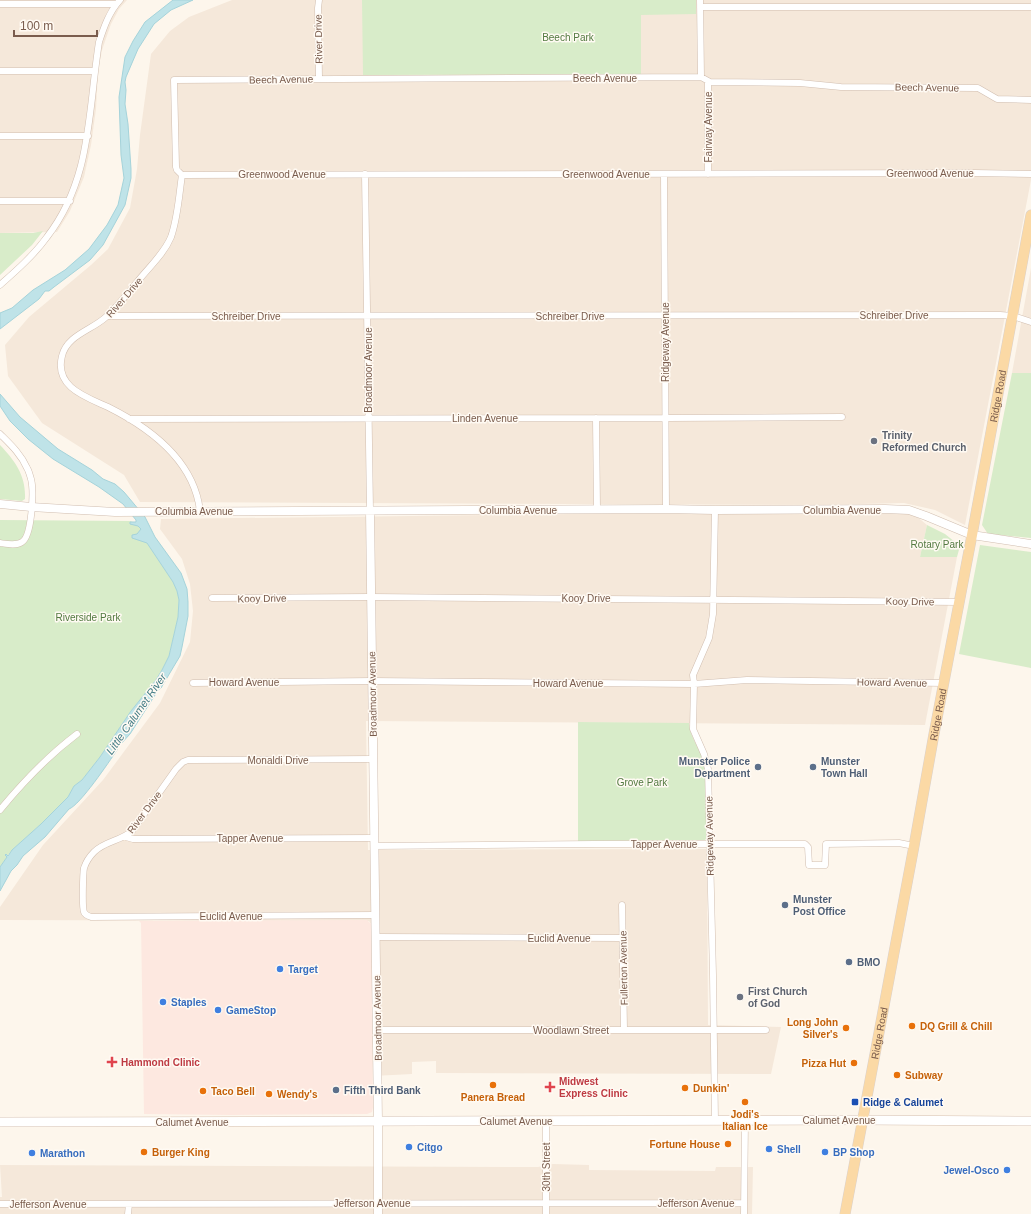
<svg xmlns="http://www.w3.org/2000/svg" width="1031" height="1214" viewBox="0 0 1031 1214" font-family="Arial,sans-serif">
  <rect width="100%" height="100%" fill="#fdf6ec"/>
  <path fill="#f5e8da" d="M 0,0 L 127,0 L 119,9 L 111,24 L 102,50 L 98,71 L 96,109 L 91,145 L 84,177 L 70,211 L 57,232 L 0,233 Z
    M 232,0 L 1031,0 L 1031,180 L 965,525 L 935,510 L 904,503 L 814,505 L 140,502 L 124,475 L 42,423 L 8,376 L 5,345 L 29,317 L 91,265 L 108,249 L 130,208 L 137,169 L 140,135 L 151,54 L 170,31 L 189,17 Z
    M 1031,268 L 1031,373 L 1012,373 Z
    M 909,510 L 927,525 L 920,557 L 957,557 L 925,725 L 366,721 L 368,850 L 707,849 L 708,1025 L 781,1027 L 771,1074 L 436,1073 L 436,1061 L 412,1062 L 412,1074 L 373,1076 L 371,924 L 369,921 L 0,920 L 0,907 L 43,845 L 103,780 L 160,703 L 190,642 L 193,611 L 190,584 L 182,559 L 160,529 L 161,519 Z
    M 553,1164 L 589,1165 L 589,1170 L 715,1171 L 716,1167 L 753,1167 L 752,1214 L 0,1214 L 0,1197 L 2,1197 L 0,1165 L 538,1167 Z"/>
  <path fill="#fde8e0" d="M 367,920 L 371,924 L 373,1107 L 372,1112 L 367,1114 L 232,1115 L 144,1114 L 141,923 L 139,921 Z"/>
  <path fill="#d8ecc9" d="M 362,0 L 696,0 L 696,14 L 641,15 L 641,74 L 363,75 Z
    M 43,231 L 32,245 L 0,275 L 0,233 L 33,233 Z
    M 1012,373 L 1031,373 L 1031,538 L 988,534 L 982,525 Z
    M 0,445 C 15,461 26,475 25,499 L 22,501 L 0,499 Z
    M 0,520 L 133,521 L 130,522 C 133,525 139,525 141,529 L 134,539 L 138,539 L 147,543 L 173,582 L 177,591 L 179,600 L 178,617 L 169,656 L 162,670 L 156,680 L 131,711 L 100,757 L 82,780 L 74,786 L 68,797 L 41,824 L 12,850 L 7,856 L 6,855 L 7,857 L 0,867 Z
    M 927,525 L 945,534 L 960,546 L 957,557 L 920,557 Z
    M 980,545 L 1031,552 L 1031,668 L 959,654 Z
    M 578,722 L 689,723 C 690,738 700,748 705,762 L 707,837 L 705,840 L 578,841 Z"/>
  <path fill="#bfe3e8" stroke="#a5d3da" d="M 173,0 L 193,0 L 171,10 L 154,24 L 138,49 L 126,77 L 125,82 L 126,90 L 125,104 L 128,124 L 131,169 L 131,178 L 125,205 L 103,245 L 90,260 L 54,287 L 49,291 L 45,291 L 39,299 L 0,329 L 0,313 L 12,308 L 33,290 L 65,270 L 89,249 L 107,225 L 118,205 L 124,178 L 121,155 L 119,97 L 125,57 L 133,41 L 145,22 Z
    M 0,394 L 20,417 L 58,449 L 92,470 L 103,479 L 115,484 L 124,492 L 145,517 L 155,537 L 181,573 L 187,589 L 188,602 L 188,616 L 182,647 L 180,656 L 174,666 L 161,688 L 157,692 L 130,734 L 119,746 L 117,750 C 109,762 80,805 69,809 L 45,837 L 23,856 L 17,865 L 11,871 L 0,891 L 0,867 L 7,857 L 5,855 L 6,854 L 8,856 L 12,850 L 41,824 L 68,797 L 74,786 L 82,780 L 100,757 L 131,711 L 156,680 L 162,670 L 169,656 L 178,617 L 179,600 L 177,591 L 173,582 L 147,543 L 132,538 L 132,535 L 137,534 L 141,529 L 138,526 L 130,524 L 130,522 L 136,522 L 136,520 L 123,504 L 99,487 L 53,459 L 28,439 L 10,421 L 0,406 Z"/>
  <g fill="none" stroke-linecap="round" stroke-linejoin="round">
    <g stroke="#d1beb0" stroke-width="7">
      <path id="minor" d="M 700,0 L 701,77
        M 0,4 L 116,4
        M 700,7 L 1031,7
        M 0,71 L 95,71
        M 319,79 L 318,8 L 319,0
        M 708,81 L 708,174
        M 0,136 L 88,136
        M 365,174 L 370,510
        M 664,174 L 666,509
        M 182,175 L 974,173 L 1031,174
        M 0,201 L 70,201
        M 0,285 C 17,270 34,255 47,237 C 92,179 88,111 99,42 C 104,27 109,12 120,0
        M 107,316 L 1000,315 L 1013,316 L 1031,322
        M 596,418 L 597,509
        M 129,419 L 666,418 L 842,417
        M 0,434 C 10,444 21,454 27,468 C 29,471 30,476 31,479 C 34,491 32,536 22,542 C 16,546 7,544 0,543
        M 200,511 C 194,460 150,428 108,407 C 86,397 54,387 62,356 C 67,335 92,330 106,317 C 118,306 128,293 138,281 C 149,267 164,254 171,237 C 178,217 179,195 182,175 L 177,170 L 176,167 L 174,80 L 701,77 L 710,82 L 800,83 L 841,87 L 978,88 L 997,99 L 1031,100
        M 212,598 L 371,597 L 959,602
        M 193,683 L 372,681 L 694,684 L 747,680 L 943,683
        M 373,759 L 188,760 L 183,762 L 176,769 L 132,831 C 121,841 105,841 94,852 C 90,856 86,862 84,868 C 83,873 82,908 84,912 C 85,915 88,916 91,917 L 375,915
        M 0,810 C 23,782 48,756 77,734
        M 126,837 L 133,839 L 374,838
        M 374,846 L 595,844 L 805,844 L 808,847 L 809,865 L 825,865 L 826,844 L 899,843 L 914,846
        M 622,905 L 624,1030
        M 376,937 L 623,938
        M 377,1030 L 766,1030
        M 715,1120 L 713,975 L 708,769 L 704,754 L 693,729 L 694,684 L 693,675 L 709,638 L 713,614 L 715,510
        M 0,1204 L 744,1203
        M 128,1214 L 129,1204
        M 546,1214 L 546,1121
        M 744,1214 L 745,1120"/>
    </g>
    <g stroke="#d1beb0" stroke-width="9">
      <path id="tertiary" d="M 0,504 L 31,507 L 115,512 L 666,509 L 715,510 L 885,509 L 909,510 L 926,516 L 972,535 L 1031,544
        M 370,510 L 378,1121 L 378,1214"/>
    </g>
    <g stroke="#d6c0b0" stroke-width="10">
      <path id="secondary" d="M 0,1122 L 862,1120 L 1031,1121"/>
    </g>
    <g stroke="#dad1cd" stroke-width="11">
      <g id="primary">
        <path id="s1" d="M 845,1214 L 914,846 L 934,734 L 972,535 L 1031,215"/>
      </g>
    </g>
    <use href="#minor" stroke="#fff" stroke-width="6"/>
    <use href="#tertiary" stroke="#fff" stroke-width="8"/>
    <use href="#secondary" stroke="#fff" stroke-width="9"/>
    <use href="#primary" stroke="#fbd9a5" stroke-width="10"/>
  </g>
  <g fill="#6b7280" stroke="#fffaf3" stroke-width="1.5">
    <circle cx="874" cy="441" r="4"/>
    <circle cx="740" cy="997" r="4"/>
  </g>
  <g fill="#5c6f8a" stroke="#fffaf3" stroke-width="1.5">
    <circle cx="758" cy="767" r="4"/>
    <circle cx="813" cy="767" r="4"/>
    <circle cx="785" cy="905" r="4"/>
    <circle cx="849" cy="962" r="4"/>
    <circle cx="336" cy="1090" r="4"/>
  </g>
  <g fill="#3f7fe0" stroke="#fffaf3" stroke-width="1.5">
    <circle cx="280" cy="969" r="4"/>
    <circle cx="163" cy="1002" r="4"/>
    <circle cx="218" cy="1010" r="4"/>
    <circle cx="409" cy="1147" r="4"/>
    <circle cx="769" cy="1149" r="4"/>
    <circle cx="825" cy="1152" r="4"/>
    <circle cx="32" cy="1153" r="4"/>
    <circle cx="1007" cy="1170" r="4"/>
  </g>
  <g fill="#e8710a" stroke="#fffaf3" stroke-width="1.5">
    <circle cx="912" cy="1026" r="4"/>
    <circle cx="846" cy="1028" r="4"/>
    <circle cx="854" cy="1063" r="4"/>
    <circle cx="897" cy="1075" r="4"/>
    <circle cx="493" cy="1085" r="4"/>
    <circle cx="685" cy="1088" r="4"/>
    <circle cx="203" cy="1091" r="4"/>
    <circle cx="269" cy="1094" r="4"/>
    <circle cx="745" cy="1102" r="4"/>
    <circle cx="728" cy="1144" r="4"/>
    <circle cx="144" cy="1152" r="4"/>
  </g>
  <g fill="#e0444e" stroke="#fffaf3" stroke-width="1.5">
    <path d="M110 1056h4v4h4v4h-4v4h-4v-4h-4v-4h4z"/>
    <path d="M548 1081h4v4h4v4h-4v4h-4v-4h-4v-4h4z"/>
  </g>
  <rect fill="#1a4fb4" stroke="#fffaf3" stroke-width="1.5" x="851" y="1098" width="8" height="8" rx="2"/>
  <g text-anchor="middle" stroke-width="3" stroke-linejoin="round" paint-order="stroke">
    <g font-size="10" fill="#537a41" stroke="#fffaf3">
      <text x="568" y="41">Beech Park</text>
      <text x="937" y="548">Rotary Park</text>
      <text x="88" y="621">Riverside Park</text>
      <text x="642" y="786">Grove Park</text>
    </g>
    <g font-size="10" fill="#7a5c4d" stroke="#fffaf3">
      <text transform="translate(318 39) rotate(-91)" y="4">River Drive</text>
      <text x="605" y="82">Beech Avenue</text>
      <text transform="translate(281 79) rotate(-1)" y="4">Beech Avenue</text>
      <text transform="translate(927 87) rotate(1)" y="4">Beech Avenue</text>
      <text transform="translate(708 127) rotate(-90)" y="4">Fairway Avenue</text>
      <text x="930" y="177">Greenwood Avenue</text>
      <text x="282" y="178">Greenwood Avenue</text>
      <text x="606" y="178">Greenwood Avenue</text>
      <text transform="translate(124 297) rotate(-49)" y="4">River Drive</text>
      <text x="894" y="319">Schreiber Drive</text>
      <text x="246" y="320">Schreiber Drive</text>
      <text x="570" y="320">Schreiber Drive</text>
      <text transform="translate(665 342) rotate(-90)" y="4">Ridgeway Avenue</text>
      <text transform="translate(368 370) rotate(-90)" y="4">Broadmoor Avenue</text>
      <text dy="4" stroke="none"><textPath href="#s1" startOffset="832">Ridge Road</textPath></text>
      <text x="485" y="422">Linden Avenue</text>
      <text x="518" y="514">Columbia Avenue</text>
      <text x="842" y="514">Columbia Avenue</text>
      <text x="194" y="515">Columbia Avenue</text>
      <text transform="translate(262 598) rotate(-1)" y="4">Kooy Drive</text>
      <text x="586" y="602">Kooy Drive</text>
      <text transform="translate(910 601) rotate(1)" y="4">Kooy Drive</text>
      <text x="244" y="686">Howard Avenue</text>
      <text transform="translate(892 682) rotate(1)" y="4">Howard Avenue</text>
      <text x="568" y="687">Howard Avenue</text>
      <text transform="translate(372 694) rotate(-91)" y="4">Broadmoor Avenue</text>
      <text dy="4" stroke="none"><textPath href="#s1" startOffset="508">Ridge Road</textPath></text>
      <text x="278" y="764">Monaldi Drive</text>
      <text transform="translate(144 812) rotate(-53)" y="4">River Drive</text>
      <text transform="translate(709 836) rotate(-91)" y="4">Ridgeway Avenue</text>
      <text x="250" y="842">Tapper Avenue</text>
      <text x="664" y="848">Tapper Avenue</text>
      <text x="231" y="920">Euclid Avenue</text>
      <text x="559" y="942">Euclid Avenue</text>
      <text transform="translate(623 968) rotate(-91)" y="4">Fullerton Avenue</text>
      <text transform="translate(377 1018) rotate(-91)" y="4">Broadmoor Avenue</text>
      <text x="571" y="1034">Woodlawn Street</text>
      <text dy="4" stroke="none"><textPath href="#s1" startOffset="184">Ridge Road</textPath></text>
      <text x="839" y="1124">Calumet Avenue</text>
      <text x="516" y="1125">Calumet Avenue</text>
      <text x="192" y="1126">Calumet Avenue</text>
      <text transform="translate(546 1167) rotate(-90)" y="4">30th Street</text>
      <text x="372" y="1207">Jefferson Avenue</text>
      <text x="696" y="1207">Jefferson Avenue</text>
      <text x="48" y="1208">Jefferson Avenue</text>
    </g>
    <g font-size="10" font-weight="bold" fill="#5b616d" stroke="#fffaf3" text-anchor="start">
      <text x="882" y="439">Trinity<tspan x="882" dy="12">Reformed Church</tspan></text>
      <text x="748" y="995">First Church<tspan x="748" dy="12">of God</tspan></text>
    </g>
    <g font-size="10" font-weight="bold" fill="#4e5e75" stroke="#fffaf3" text-anchor="start">
      <text x="750" y="765" text-anchor="end">Munster Police<tspan x="750" dy="12">Department</tspan></text>
      <text x="821" y="765">Munster<tspan x="821" dy="12">Town Hall</tspan></text>
      <text x="793" y="903">Munster<tspan x="793" dy="12">Post Office</tspan></text>
      <text x="857" y="966">BMO</text>
      <text x="344" y="1094">Fifth Third Bank</text>
    </g>
    <g font-size="10" font-weight="bold" fill="#366cbe" stroke="#fffaf3" text-anchor="start">
      <text x="288" y="973">Target</text>
      <text x="171" y="1006">Staples</text>
      <text x="226" y="1014">GameStop</text>
      <text x="417" y="1151">Citgo</text>
      <text x="777" y="1153">Shell</text>
      <text x="833" y="1156">BP Shop</text>
      <text x="40" y="1157">Marathon</text>
      <text x="999" y="1174" text-anchor="end">Jewel-Osco</text>
    </g>
    <g font-size="10" font-weight="bold" fill="#c56008" stroke="#fffaf3" text-anchor="start">
      <text x="838" y="1026" text-anchor="end">Long John<tspan x="838" dy="12">Silver's</tspan></text>
      <text x="920" y="1030">DQ Grill &amp; Chill</text>
      <text x="846" y="1067" text-anchor="end">Pizza Hut</text>
      <text x="905" y="1079">Subway</text>
      <text x="693" y="1092">Dunkin'</text>
      <text x="211" y="1095">Taco Bell</text>
      <text x="277" y="1098">Wendy's</text>
      <text x="493" y="1101" text-anchor="middle">Panera Bread</text>
      <text x="745" y="1118" text-anchor="middle">Jodi's<tspan x="745" dy="12">Italian Ice</tspan></text>
      <text x="720" y="1148" text-anchor="end">Fortune House</text>
      <text x="152" y="1156">Burger King</text>
    </g>
    <g font-size="10" font-weight="bold" fill="#be3a42" stroke="#fffaf3" text-anchor="start">
      <text x="121" y="1066">Hammond Clinic</text>
      <text x="559" y="1085">Midwest<tspan x="559" dy="12">Express Clinic</tspan></text>
    </g>
    <g font-size="10" font-weight="bold" fill="#164399" stroke="#fffaf3" text-anchor="start">
      <text x="863" y="1106">Ridge &amp; Calumet</text>
    </g>
    <g font-size="11" font-style="italic" fill="#437c86" stroke="#fffaf3">
      <text transform="translate(136 714) rotate(-55)" y="4">Little Calumet River</text>
    </g>
  </g>
  <path d="M14 30v6h83v-6" fill="none" stroke="#7a5c4d" stroke-width="2"/>
  <text x="20" y="30" font-size="12" fill="#7a5c4d" stroke="#fffaf3" stroke-width="3" paint-order="stroke">100 m</text>
</svg>
